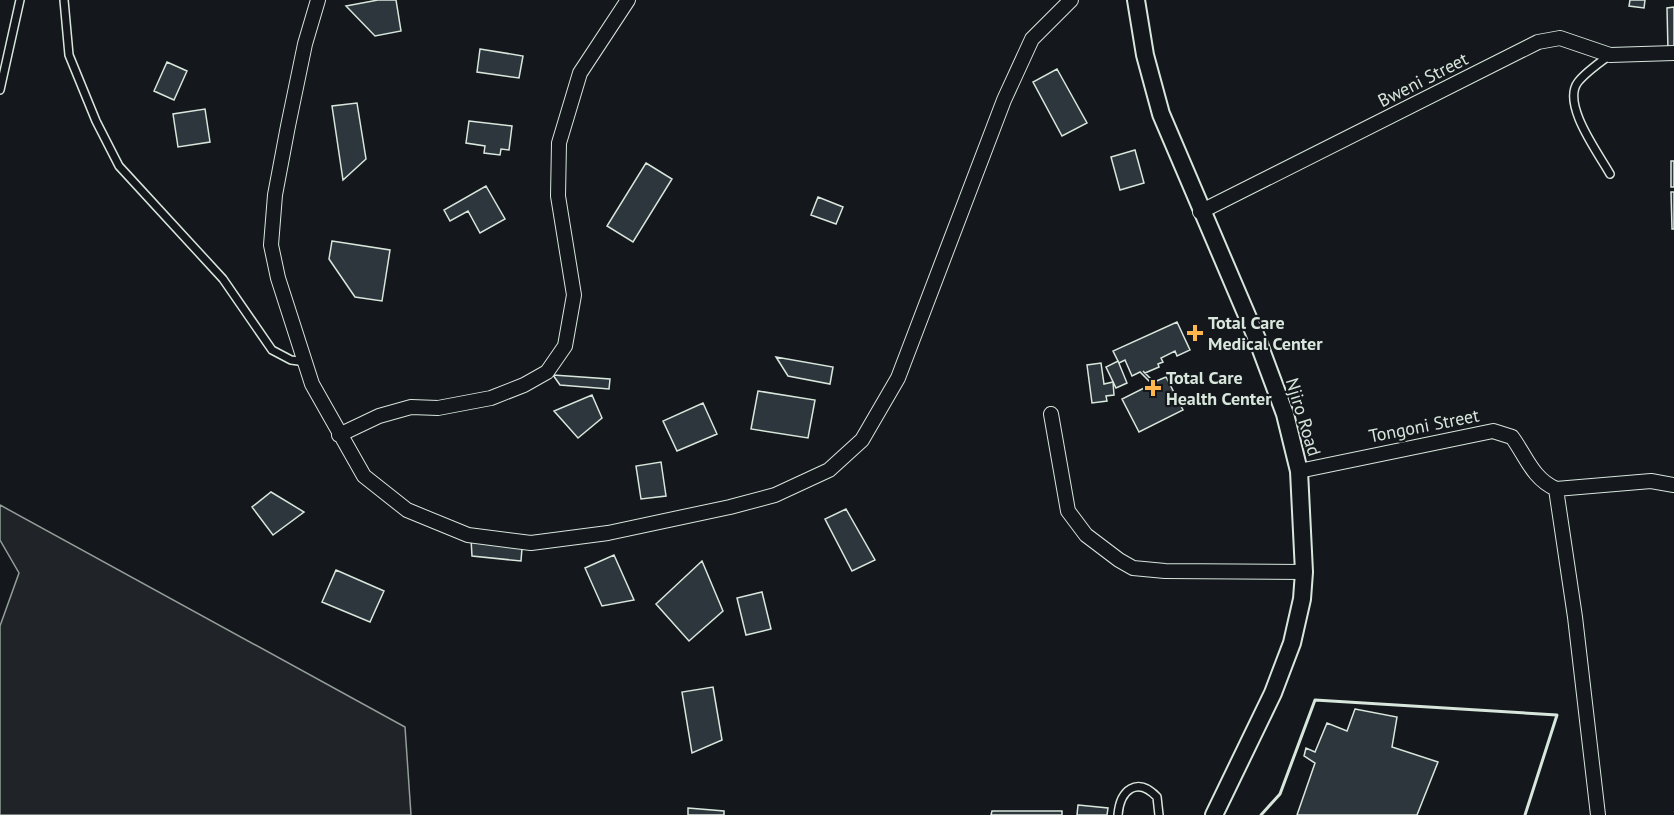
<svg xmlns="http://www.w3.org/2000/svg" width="1674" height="815" viewBox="0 0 1674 815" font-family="'PT Sans',sans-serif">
  <rect width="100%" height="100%" fill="#14181c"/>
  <path fill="#202428" stroke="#939e99" stroke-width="1.5" d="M 0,505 L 405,727 L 411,815 L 0,815 L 0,626 L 19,573 L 0,540 Z"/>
  <path fill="#2c363c" stroke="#d8e6dc" stroke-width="1.5" d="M 378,0 L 396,0 L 401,31 L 375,36 L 346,6 Z
    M 1630,0 L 1645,0 L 1644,8 L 1629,6 Z
    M 1674,7 L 1674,51 L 1668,51 L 1667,8 Z
    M 480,49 L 523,56 L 519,78 L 477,72 Z
    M 167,62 L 187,71 L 174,100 L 154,91 Z
    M 1057,69 L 1087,123 L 1062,136 L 1033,82 Z
    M 357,103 L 366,159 L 343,180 L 332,106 Z
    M 205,109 L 210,142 L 178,147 L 173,114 Z
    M 469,121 L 512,126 L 509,150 L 501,149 L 500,155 L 484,153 L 485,146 L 466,143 Z
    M 1135,150 L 1144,183 L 1120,190 L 1111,157 Z
    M 1671,161 L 1674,161 L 1674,187 L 1671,187 Z
    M 646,163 L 672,179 L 633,242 L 607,226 Z
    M 486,186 L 505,219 L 480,233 L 468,211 L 450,221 L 444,210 Z
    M 1671,192 L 1674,192 L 1674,229 L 1672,229 Z
    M 818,197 L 843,207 L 836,224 L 811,215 Z
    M 332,241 L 390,250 L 382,301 L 355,297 L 329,259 Z
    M 1177,322 L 1190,350 L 1177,356 L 1175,351 L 1161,358 L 1163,362 L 1158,364 L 1159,367 L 1145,373 L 1143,371 L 1154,382 L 1166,377 L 1183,410 L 1139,432 L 1122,399 L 1152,384 L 1140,372 L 1132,376 L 1125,360 L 1119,363 L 1113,351 Z
    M 776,357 L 833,367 L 830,384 L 788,376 Z
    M 1118,361 L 1127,383 L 1116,388 L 1106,367 Z
    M 1101,363 L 1104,384 L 1113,382 L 1114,395 L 1106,396 L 1107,401 L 1092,403 L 1087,365 Z
    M 553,375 L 610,379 L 609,389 L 560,385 Z
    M 758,391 L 815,400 L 808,438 L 751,429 Z
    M 592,395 L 602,418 L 578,438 L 554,411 Z
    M 703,403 L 717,434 L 677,451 L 663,421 Z
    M 661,462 L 666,496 L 641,499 L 636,466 Z
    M 271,492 L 304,512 L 273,535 L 252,507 Z
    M 846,509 L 875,560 L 852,571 L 825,519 Z
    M 471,539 L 522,548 L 521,561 L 472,556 Z
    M 614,555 L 634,600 L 602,606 L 585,568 Z
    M 702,561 L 723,611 L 689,641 L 656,604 Z
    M 336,570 L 384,591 L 370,622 L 322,602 Z
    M 762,592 L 771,629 L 746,635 L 737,598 Z
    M 713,687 L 722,740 L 692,753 L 682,692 Z
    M 1355,709 L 1397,717 L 1392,747 L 1438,762 L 1417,815 L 1297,815 L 1315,763 L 1304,756 L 1306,748 L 1315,752 L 1327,723 L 1347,731 Z
    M 1078,805 L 1108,808 L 1107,815 L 1077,815 Z
    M 688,808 L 724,811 L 724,815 L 688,815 Z
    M 992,811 L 1062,811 L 1062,815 L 991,815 Z"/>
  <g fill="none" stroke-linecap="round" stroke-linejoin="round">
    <g stroke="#d8e6dc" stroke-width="10">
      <path id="service" d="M 64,0 L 69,55 L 96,121 L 119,166 L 223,279 L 272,350 L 291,360 L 306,362
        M 1610,55 C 1599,63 1586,72 1578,82 C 1561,104 1599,154 1610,174
        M 0,90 L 20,0
        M 1118,815 C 1120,790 1137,776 1157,797 L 1159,815"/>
    </g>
    <g stroke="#d8e6dc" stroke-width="16">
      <path id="minor" d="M 318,0 L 305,44 L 288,126 L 275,195 L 271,245 L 278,278 L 312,384 L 364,476 L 407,510 L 468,535 L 531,543 L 608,533 L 730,507 L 775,495 L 829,470 L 862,440 L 898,378 L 1004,100 L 1032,39 L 1071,0
        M 1200,212 L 1538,42 L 1560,38 L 1610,55 L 1674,53
        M 1051,414 L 1068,511 L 1086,535 L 1119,560 L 1133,568 L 1165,571 L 1304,572
        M 339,435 L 379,416 L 411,407 L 438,408 L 491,398 L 524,385 L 547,372 L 565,346 L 574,295 L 558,196 L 559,143 L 580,73 L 628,0
        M 1299,471 L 1493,431 L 1512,437 C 1526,456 1532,478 1556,489 L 1651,481 L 1674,485
        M 1556,489 L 1575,617 L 1598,815"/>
    </g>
    <g stroke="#d8e6dc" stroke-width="20">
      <path id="tertiary" d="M 1136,0 L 1145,55 L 1161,114 L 1257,339 L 1285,414 L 1299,471 L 1304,572 L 1302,599 L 1292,643 L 1273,693 L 1214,815"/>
    </g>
    <use href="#service" stroke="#14181c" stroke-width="7"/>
    <use href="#minor" stroke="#14181c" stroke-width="14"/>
    <use href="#tertiary" stroke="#14181c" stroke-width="16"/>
    <path stroke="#d8e6dc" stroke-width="3" d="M 1261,815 L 1280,794 L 1315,700 L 1557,715 L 1525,815"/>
  </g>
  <g fill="#ffb74d" stroke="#14181c" stroke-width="2">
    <path d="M1192 324h6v6h6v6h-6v6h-6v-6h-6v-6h6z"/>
    <path d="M1150 379h6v6h6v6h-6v6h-6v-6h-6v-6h6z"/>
  </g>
  <g text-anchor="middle" stroke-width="4.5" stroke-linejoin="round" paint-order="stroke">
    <g font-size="18" fill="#d8e6dc" stroke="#14181c">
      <text transform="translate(1423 80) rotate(-27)" y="6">Bweni Street</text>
      <text transform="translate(1303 417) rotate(73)" y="6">Njiro Road</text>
      <text transform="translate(1424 426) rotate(-11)" y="6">Tongoni Street</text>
    </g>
    <g font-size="18" font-weight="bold" fill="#d8e6dc" stroke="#14181c" text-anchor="start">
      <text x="1208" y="329">Total Care<tspan x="1208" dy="21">Medical Center</tspan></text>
      <text x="1166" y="384">Total Care<tspan x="1166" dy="21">Health Center</tspan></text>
    </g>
  </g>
</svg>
